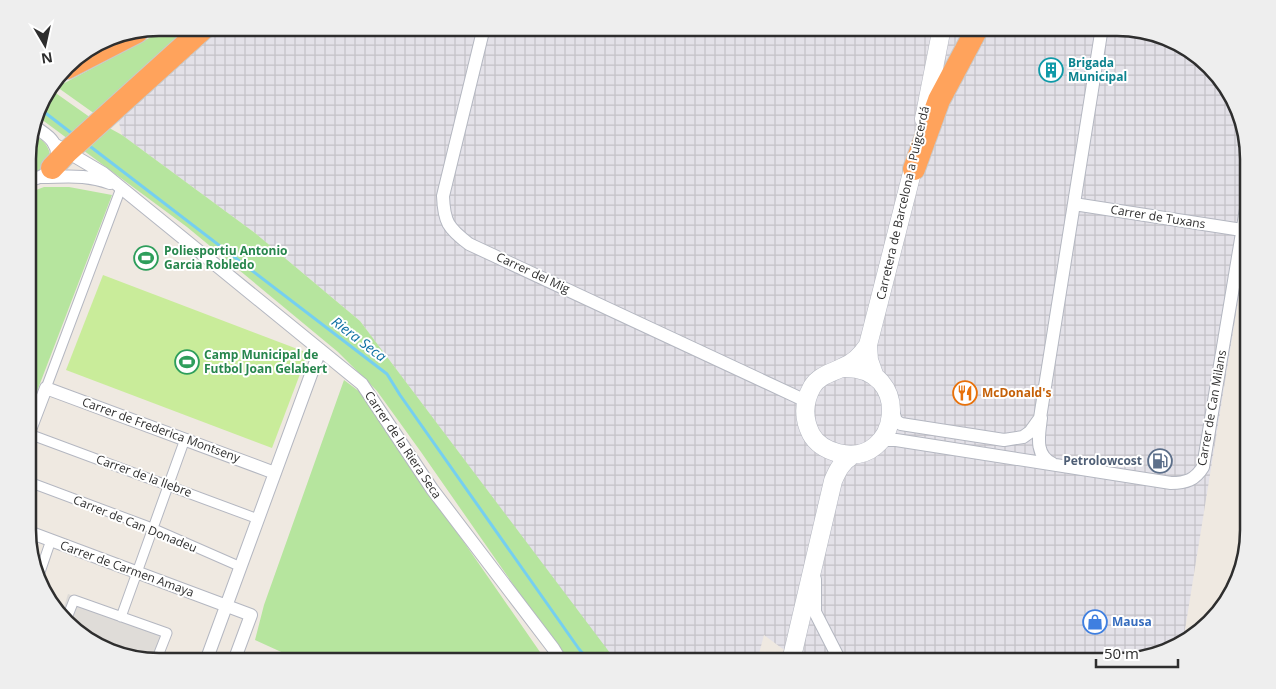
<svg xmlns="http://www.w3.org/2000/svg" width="1276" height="689" viewBox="0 0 1276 689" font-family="'Open Sans',sans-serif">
  <defs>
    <pattern id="industrial-grid" width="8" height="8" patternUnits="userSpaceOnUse" patternTransform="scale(1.25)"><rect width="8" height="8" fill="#e3e1e8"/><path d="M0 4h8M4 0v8" fill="none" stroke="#c3c1c7"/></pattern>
  </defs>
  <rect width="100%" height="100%" fill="#efe9e1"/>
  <path fill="url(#industrial-grid)" d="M 1116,27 L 1175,41 L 1226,86 L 1247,143 L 1248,239 L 1183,642 L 1125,661 L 799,661 L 764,635 L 757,661 L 615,661 L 360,321 L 255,233 L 122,135 L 115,106 L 195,28 Z"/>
  <path fill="#b6e59e" d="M 168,28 L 187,28 L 95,114 L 57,87 Z
    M 50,89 L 91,118 L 122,135 L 255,233 L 360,321 L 616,661 L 570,661 L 554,643 L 421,452 L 377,391 L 338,352 L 187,227 L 37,116 L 41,101 Z
    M 32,136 C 42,138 48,144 50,155 L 41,171 L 28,174 L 28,151 Z
    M 44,187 L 69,187 L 112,195 L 28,415 L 28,193 Z
    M 344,380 L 360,392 L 540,652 L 537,661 L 301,661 L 255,640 L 264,605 Z"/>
  <path fill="#c9ec9a" d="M 103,275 L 308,353 L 272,448 L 66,370 Z"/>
  <path fill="#dfdcd8" d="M 68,594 L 169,630 L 158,661 L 101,648 L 62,613 Z"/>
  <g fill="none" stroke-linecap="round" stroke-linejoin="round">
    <path stroke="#75cff0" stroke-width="3" d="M 39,108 L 74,135
      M 87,144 L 387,374 L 400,395 L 579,649 L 589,661"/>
    <g stroke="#b4b7c1" stroke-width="11">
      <path id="pedestrian" d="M 46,388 L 121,188
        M 29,434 L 258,519
        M 29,482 L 152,528 L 241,567
        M 39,575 L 51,540
        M 121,617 L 185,439
        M 67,618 L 74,600 L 167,633 L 156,661"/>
    </g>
    <g stroke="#b4b7c1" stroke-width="14">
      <path id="minor" d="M 484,27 L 443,196 C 444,222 448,228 469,244 L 806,401
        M 54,144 L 103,173 L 362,384 L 432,489 L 553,648 L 561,661
        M 41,177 C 67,177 85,174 110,183
        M 28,180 C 47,178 66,161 53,142 C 49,135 40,131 34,126
        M 1074,204 L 1242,230
        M 892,408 L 896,421 L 901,424 L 1004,440 L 1023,437 L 1030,432 L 1040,418 L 1102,27
        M 1041,418 C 1039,435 1034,455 1053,464
        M 28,435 L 46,388 L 275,473
        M 877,445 L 886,440 L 896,440 L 1171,483 C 1186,483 1195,480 1203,467 L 1248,197
        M 29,532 L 251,615 L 234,661
        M 815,579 L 815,612 L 837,655 L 838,661
        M 206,661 L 320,350"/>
    </g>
    <g stroke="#b4b7c1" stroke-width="19">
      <path id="secondary" d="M 924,119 L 942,27
        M 843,368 C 914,365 901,469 838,453 C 827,450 817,445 811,434 C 803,418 803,403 812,387 C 819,375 832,373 843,367 C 854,363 862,354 868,345
        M 875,377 L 869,360 L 868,345 L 916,157
        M 791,661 L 833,481 C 838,469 842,462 853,455"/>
    </g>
    <g stroke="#c9c9c9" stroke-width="24">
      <path id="motorway" d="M 67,68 L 137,32
        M 52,168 L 68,151 L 205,27
        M 914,169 L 939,100 L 978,27"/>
    </g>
    <use href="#pedestrian" stroke="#fff" stroke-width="9"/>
    <use href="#minor" stroke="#fff" stroke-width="12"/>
    <use href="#secondary" stroke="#fff" stroke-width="18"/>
    <use href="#motorway" stroke="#ffa35c" stroke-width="22"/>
  </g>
  <defs>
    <g id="building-ring" transform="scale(1.25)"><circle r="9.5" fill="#fff" stroke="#0f9aa8" stroke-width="1.5"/><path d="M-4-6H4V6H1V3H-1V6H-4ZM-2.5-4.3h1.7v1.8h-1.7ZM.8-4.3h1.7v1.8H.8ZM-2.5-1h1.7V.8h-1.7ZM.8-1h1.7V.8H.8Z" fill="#0f9aa8"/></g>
    <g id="stadium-ring" transform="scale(1.25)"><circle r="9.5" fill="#fff" stroke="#2e9e5b" stroke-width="1.5"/><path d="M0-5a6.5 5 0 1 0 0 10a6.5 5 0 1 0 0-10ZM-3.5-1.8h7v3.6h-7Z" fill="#2e9e5b"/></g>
    <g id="restaurant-ring" transform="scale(1.25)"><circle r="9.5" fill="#fff" stroke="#e8710a" stroke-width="1.5"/><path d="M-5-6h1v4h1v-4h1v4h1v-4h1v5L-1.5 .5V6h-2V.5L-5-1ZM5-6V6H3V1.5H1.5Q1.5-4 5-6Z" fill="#e8710a"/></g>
    <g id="fuel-ring" transform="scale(1.25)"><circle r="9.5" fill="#fff" stroke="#5c6f8a" stroke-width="1.5"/><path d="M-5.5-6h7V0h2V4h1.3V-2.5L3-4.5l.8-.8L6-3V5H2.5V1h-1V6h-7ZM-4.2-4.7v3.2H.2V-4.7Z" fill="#5c6f8a"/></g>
    <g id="shop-ring" transform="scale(1.25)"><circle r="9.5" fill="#fff" stroke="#3f7fe0" stroke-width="1.5"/><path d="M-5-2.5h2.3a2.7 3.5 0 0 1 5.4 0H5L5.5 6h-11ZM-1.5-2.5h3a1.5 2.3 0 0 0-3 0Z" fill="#3f7fe0"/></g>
  </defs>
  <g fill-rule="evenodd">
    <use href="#building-ring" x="1051" y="70"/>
    <use href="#stadium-ring" x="146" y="258"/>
    <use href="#stadium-ring" x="187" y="362"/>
    <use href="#restaurant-ring" x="965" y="393"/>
    <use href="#fuel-ring" x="1160" y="461"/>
    <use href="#shop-ring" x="1095" y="622"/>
  </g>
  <g text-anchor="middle" stroke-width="4" stroke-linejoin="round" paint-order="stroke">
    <g font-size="12" font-weight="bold" fill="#0d838f" stroke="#fff" text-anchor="start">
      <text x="1068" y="67">Brigada<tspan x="1068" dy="14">Municipal</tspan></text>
    </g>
    <g font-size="12" fill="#2e2e2e" stroke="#fff">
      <text transform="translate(903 203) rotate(-77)" y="4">Carretera de Barcelona a Puigcerdá</text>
      <text transform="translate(1158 217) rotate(9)" y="4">Carrer de Tuxans</text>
      <text transform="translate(533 273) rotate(25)" y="4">Carrer del Mig</text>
      <text transform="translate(1212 408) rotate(-80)" y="4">Carrer de Can Milans</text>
      <text transform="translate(161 430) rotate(20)" y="4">Carrer de Frederica Montseny</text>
      <text transform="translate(403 445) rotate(56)" y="4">Carrer de la Riera Seca</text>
      <text transform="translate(144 476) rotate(20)" y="4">Carrer de la llebre</text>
      <text transform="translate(135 524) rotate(22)" y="4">Carrer de Can Donadeu</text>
      <text transform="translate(127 569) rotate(20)" y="4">Carrer de Carmen Amaya</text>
    </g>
    <g font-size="12" font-weight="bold" fill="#27864d" stroke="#fff" text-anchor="start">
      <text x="164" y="255">Poliesportiu Antonio<tspan x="164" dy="14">Garcia Robledo</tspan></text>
      <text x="204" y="359">Camp Municipal de<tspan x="204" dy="14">Futbol Joan Gelabert</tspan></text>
    </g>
    <g font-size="12" font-weight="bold" fill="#c56008" stroke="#fff" text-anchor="start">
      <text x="982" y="397">McDonald's</text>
    </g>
    <g font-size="12" font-weight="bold" fill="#4e5e75" stroke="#fff" text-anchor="end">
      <text x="1142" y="465">Petrolowcost</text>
    </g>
    <g font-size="12" font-weight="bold" fill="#366cbe" stroke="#fff" text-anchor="start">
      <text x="1112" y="626">Mausa</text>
    </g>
    <g font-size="14" font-style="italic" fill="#0d6fa3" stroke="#fff">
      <text transform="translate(359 339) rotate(37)" y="5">Riera Seca</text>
    </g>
  </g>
  <path d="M0 0H1276V689H0ZM159 36H1117A123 123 0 0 1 1240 159V530A123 123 0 0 1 1117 653H159A123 123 0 0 1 36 530V159A123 123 0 0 1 159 36Z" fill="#eee" fill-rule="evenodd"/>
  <path fill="none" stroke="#2e2e2e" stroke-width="2.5" d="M159 36H1117A123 123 0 0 1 1240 159V530A123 123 0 0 1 1117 653H159A123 123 0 0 1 36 530V159A123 123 0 0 1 159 36Z"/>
  <g transform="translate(45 45) rotate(171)" stroke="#ffffff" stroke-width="4" paint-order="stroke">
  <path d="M0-4L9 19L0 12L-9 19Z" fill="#2e2e2e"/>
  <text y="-8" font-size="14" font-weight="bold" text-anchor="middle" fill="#2e2e2e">N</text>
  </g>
  <path d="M1096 659v8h82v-8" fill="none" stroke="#2e2e2e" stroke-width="2.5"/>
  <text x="1104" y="659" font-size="15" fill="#2e2e2e" stroke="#ffffff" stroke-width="4" paint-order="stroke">50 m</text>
</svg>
